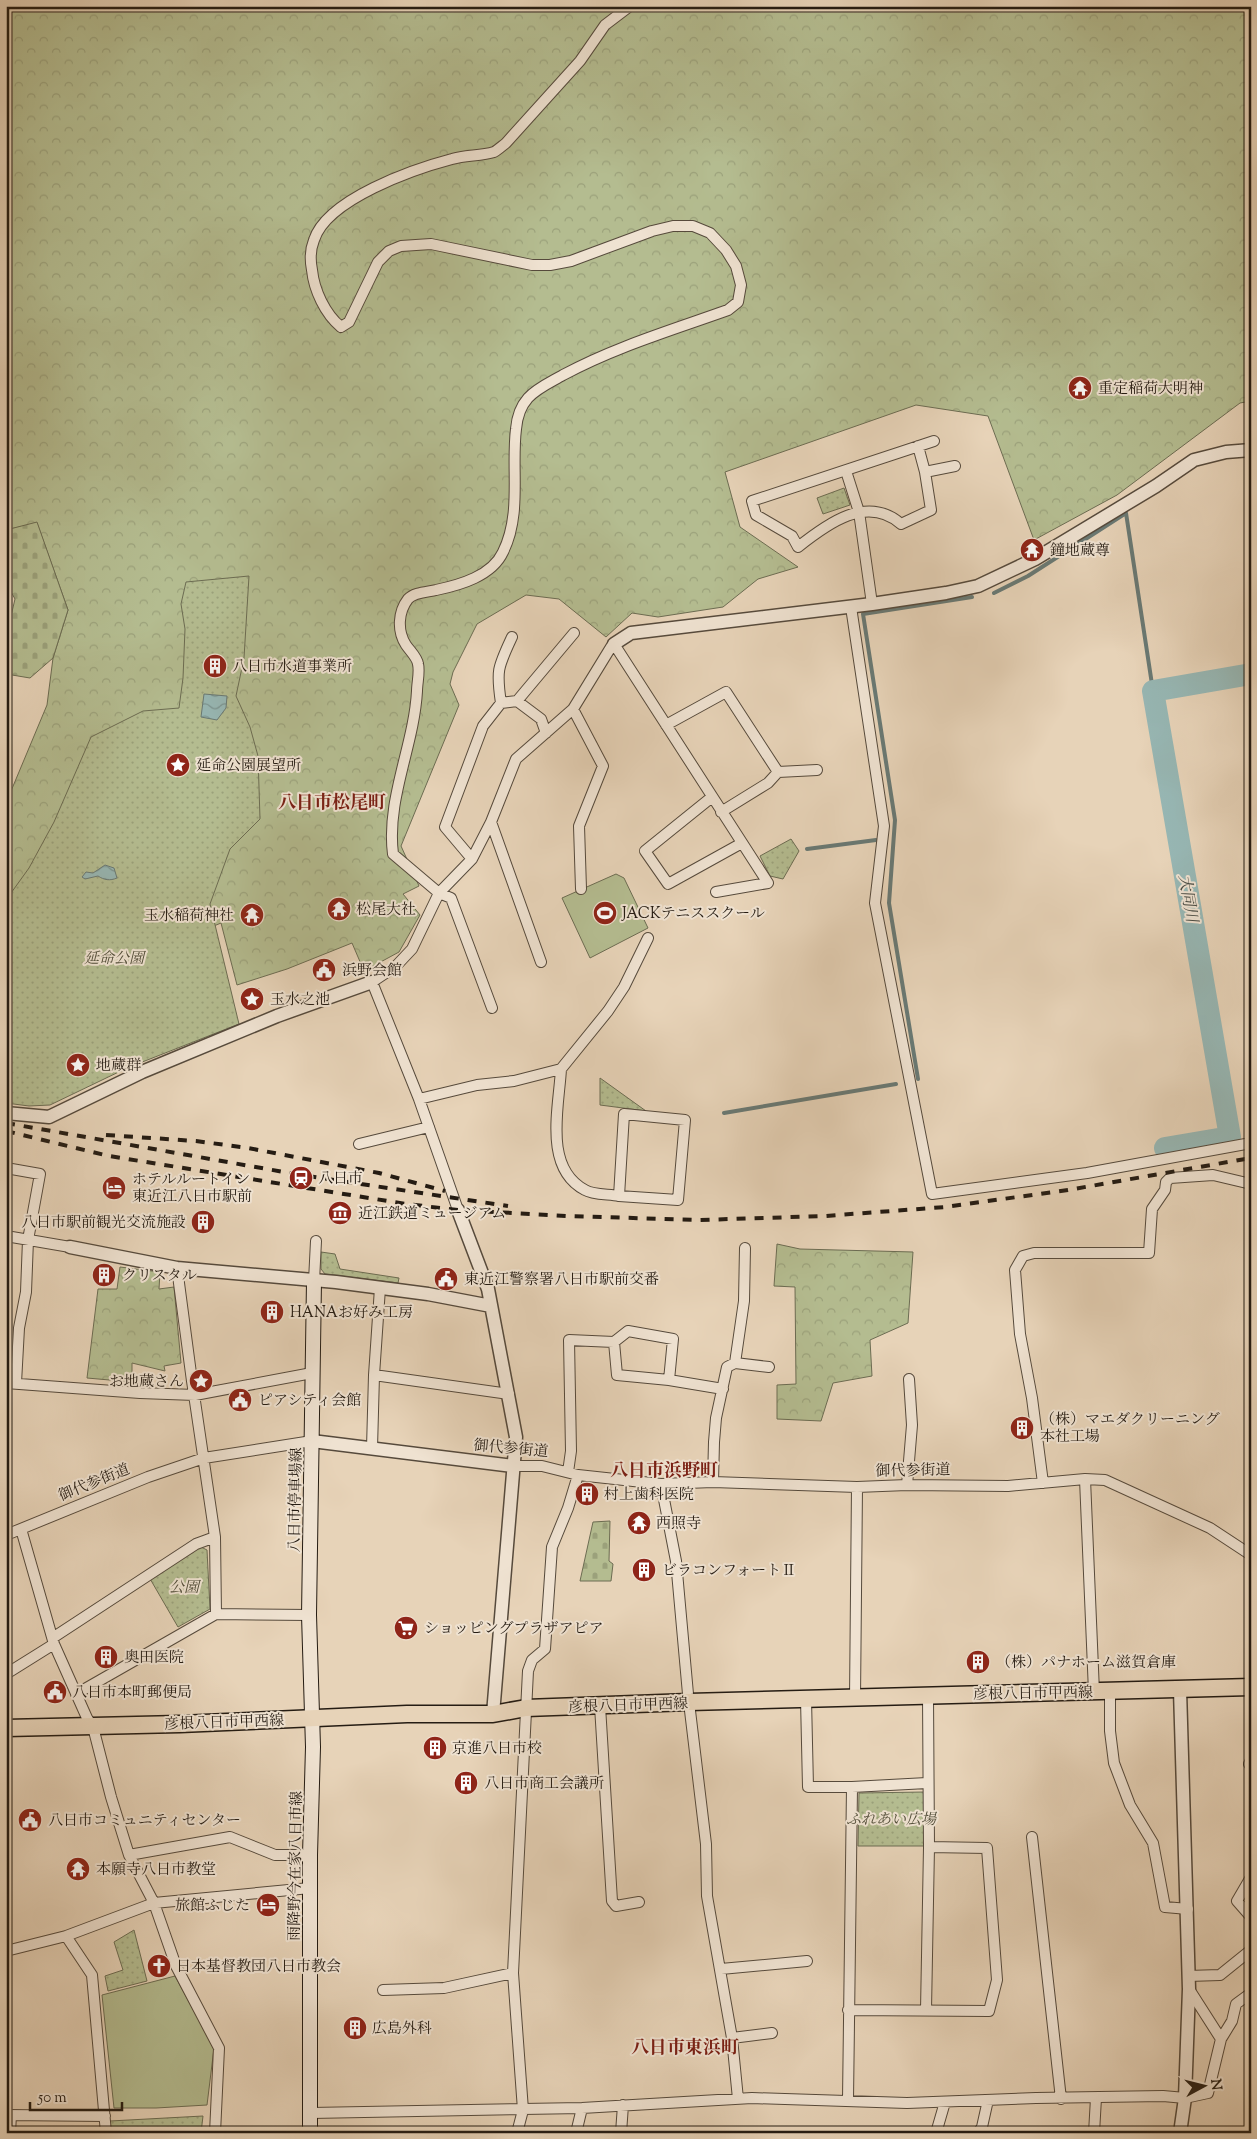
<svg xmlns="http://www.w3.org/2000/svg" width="1257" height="2139" viewBox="0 0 1257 2139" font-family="'Sorts Mill Goudy','Noto Serif JP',serif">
  <defs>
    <pattern id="forest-crowns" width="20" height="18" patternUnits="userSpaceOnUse" patternTransform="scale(1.25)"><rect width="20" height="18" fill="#b4bc90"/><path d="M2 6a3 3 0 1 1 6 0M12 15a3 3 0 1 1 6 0" fill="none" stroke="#9ba17b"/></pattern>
    <pattern id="cemetery-stones" width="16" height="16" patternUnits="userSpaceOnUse" patternTransform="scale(1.25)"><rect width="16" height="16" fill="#b4bc90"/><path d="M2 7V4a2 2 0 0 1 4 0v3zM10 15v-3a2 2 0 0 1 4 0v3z" fill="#9ba17b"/></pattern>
    <pattern id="park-dots" width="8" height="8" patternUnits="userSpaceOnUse" patternTransform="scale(1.25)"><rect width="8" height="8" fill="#b4bc90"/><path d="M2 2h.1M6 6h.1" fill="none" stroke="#9ba17b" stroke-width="1.8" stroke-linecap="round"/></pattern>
    <pattern id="water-waves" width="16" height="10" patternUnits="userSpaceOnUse" patternTransform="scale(1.25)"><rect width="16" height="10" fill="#97b7b4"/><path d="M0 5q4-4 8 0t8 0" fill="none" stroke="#7b9491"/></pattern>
  </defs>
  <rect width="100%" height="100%" fill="#e7d3b8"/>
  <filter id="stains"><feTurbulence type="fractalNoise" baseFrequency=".004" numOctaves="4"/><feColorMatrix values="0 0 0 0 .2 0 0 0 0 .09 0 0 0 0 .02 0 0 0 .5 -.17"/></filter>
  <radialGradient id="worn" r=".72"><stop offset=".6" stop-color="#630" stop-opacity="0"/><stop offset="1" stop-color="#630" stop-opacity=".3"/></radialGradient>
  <path fill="#b4bc90" stroke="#6c6c52" d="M 616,874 L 624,878 L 648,928 L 590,958 L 562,898 Z
    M 175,1976 L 214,2048 L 207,2105 L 156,2108 L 114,2108 L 102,1995 Z"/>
  <path fill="url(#forest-crowns)" stroke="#6c6c52" d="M 6,6 L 1251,6 L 1251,401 L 1240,403 L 1117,495 L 1034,540 L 988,416 L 916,405 L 725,472 L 740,527 L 798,567 L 758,579 L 723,607 L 658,617 L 632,613 L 606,637 L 559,599 L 526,595 L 477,624 L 453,672 L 450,684 L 459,705 L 401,846 L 419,886 L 403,894 L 420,915 L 399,952 L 364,971 L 352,943 L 287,969 L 237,985 L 221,923 L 104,972 L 6,1103 L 6,803 L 47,705 L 53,658 L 68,610 L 37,523 L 6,530 Z
    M 777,1244 L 800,1249 L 913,1252 L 908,1323 L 870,1340 L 872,1376 L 833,1383 L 821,1421 L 777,1419 L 777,1385 L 796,1384 L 795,1287 L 774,1286 Z
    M 120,1267 L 160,1272 L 159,1289 L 174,1287 L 181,1363 L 164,1366 L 165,1371 L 132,1363 L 132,1382 L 87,1378 L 98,1289 L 117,1289 Z"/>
  <path fill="url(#cemetery-stones)" stroke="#6c6c52" d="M 37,522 L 68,610 L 53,658 L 30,678 L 6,674 L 6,637 L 15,599 L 6,583 L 6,530 Z
    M 610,1521 L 609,1561 L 613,1564 L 611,1581 L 580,1581 L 593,1522 Z"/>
  <path fill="url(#park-dots)" stroke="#6c6c52" d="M 844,488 L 850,505 L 823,514 L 817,498 Z
    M 249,576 L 244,658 L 236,696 L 250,727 L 258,756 L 260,819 L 230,849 L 210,904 L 239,1024 L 127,1068 L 50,1105 L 29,1106 L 6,1103 L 6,900 L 29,868 L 54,822 L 91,737 L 143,711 L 179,708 L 183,678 L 185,629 L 181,604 L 186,582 Z
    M 791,839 L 799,851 L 783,879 L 770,876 L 760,856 Z
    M 600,1078 L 646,1111 L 600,1105 Z
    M 321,1252 L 335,1254 L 340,1269 L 399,1278 L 398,1283 L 325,1274 L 321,1269 Z
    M 201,1547 L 207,1550 L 210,1609 L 178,1627 L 149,1577 Z
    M 924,1792 L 924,1846 L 858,1846 L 859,1793 Z
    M 134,1930 L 147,1981 L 108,1991 L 105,1976 L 123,1970 L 114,1942 Z
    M 203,2116 L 201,2133 L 111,2133 L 110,2121 Z"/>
  <path fill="url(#water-waves)" stroke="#697974" d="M 204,694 L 227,696 L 226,708 L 217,720 L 201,717 Z
    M 105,865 L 114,868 L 117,878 C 110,881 104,880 98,876 L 85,879 L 82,877 L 86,872 L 93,873 Z"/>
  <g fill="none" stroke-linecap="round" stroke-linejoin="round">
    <path stroke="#697974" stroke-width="4" d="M 994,593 L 1028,576 L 1126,513 L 1153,691
      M 807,849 L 876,840
      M 918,1079 L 889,903 L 895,820 L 863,614 L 972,597
      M 724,1113 L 896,1084"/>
    <path stroke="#97b7b4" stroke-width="22" d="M 1165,1148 L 1230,1137 L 1153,691 L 1251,674"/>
    <g stroke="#564a3c" stroke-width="12">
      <path id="minor" d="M 918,446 L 925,472 L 931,510 L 901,524 C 867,494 827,524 798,547 L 792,536 L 756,515 L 752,501 L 934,441
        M 846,471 L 859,512 L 872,604
        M 925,472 L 955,466
        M 851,607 L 884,826 L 875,903 L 932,1194 L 1087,1173 L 1251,1143
        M 517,701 L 574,633
        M 501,703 C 496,670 498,667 512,637
        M 573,709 L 603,766 L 579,826 L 581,889
        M 666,725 L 726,692 L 778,772 L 768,783 L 721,812
        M 778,772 L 817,770
        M 712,797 L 645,851 L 668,884 L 742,843
        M 491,822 L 541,962
        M 472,859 L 445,827 L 483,726 L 501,703 L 517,701 L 541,719 L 546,733
        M 492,1008 L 451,898 L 439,893 L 393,854 C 386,799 414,746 417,691 C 417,683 420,672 418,664 C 417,657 410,651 406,645 C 397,631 398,612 408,599 C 414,592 428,592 436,590 C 460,585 492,576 503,552 C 522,514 511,469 516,429 C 517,417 520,407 528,398 C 537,388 551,382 563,375 C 615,347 672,330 728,310 L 738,302 L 741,285 L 736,266 L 726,250 L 710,233 L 693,226 L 673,226 L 652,231 L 571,261 L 550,265 L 532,265 L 431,244 L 401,246 L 389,251 L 378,262 L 349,322 L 341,327 C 325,314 314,290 312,270 C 310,260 310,250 314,240 C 327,199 414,169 452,159 C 465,155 481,156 494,152 C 498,150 502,146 506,143 L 580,61 L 605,25 L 630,6
        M 561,1069 L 608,1011 L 624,987 L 648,938
        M 419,1099 L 477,1085 L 514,1081 L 561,1069 C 559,1107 543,1168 585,1190 C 593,1195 609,1194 619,1196
        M 624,1114 L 685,1120 L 678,1200 L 619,1196 Z
        M 359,1144 L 429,1127
        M 6,1168 L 40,1174 L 28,1240 L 26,1292 L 19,1328 L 16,1383
        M 458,1210 L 419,1099 L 372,982 L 396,966 L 412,949 L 439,893 L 472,859 L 491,822 L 516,759 L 573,709 L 611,647 L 614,644 L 768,883 L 716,892
        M 6,1236 L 70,1247
        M 177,1268 L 192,1381 L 215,1537 L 216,1614
        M 314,1281 L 316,1241
        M 614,1342 L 617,1375 L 669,1380 L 723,1389
        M 735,1363 L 769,1367
        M 374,1375 L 509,1394
        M 6,1383 L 140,1393 L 195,1395 L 312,1373
        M 372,1448 L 374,1375 L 380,1288
        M 513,1466 L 542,1466 L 578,1475 L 661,1484 L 713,1482 L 857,1487 L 907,1485 L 1008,1486 L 1085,1479 L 1105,1480 L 1210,1528 L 1251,1555
        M 568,1472 L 571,1451 L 569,1340 L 614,1342 L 628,1331 L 673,1339 L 669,1380
        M 1085,1479 L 1094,1692
        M 713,1482 L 714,1442 L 716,1418 L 727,1367 L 735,1363 L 744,1301 L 745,1248
        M 1043,1483 L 1032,1398 L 1020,1334 L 1015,1270 L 1023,1256 L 1034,1253 L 1149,1253 L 1152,1209 L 1165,1190 L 1166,1182 L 1170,1178 L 1213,1175 L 1251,1184
        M 661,1484 L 676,1561 L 688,1694 L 706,1844 L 707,1896 L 732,2038 L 738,2099
        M 907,1485 L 912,1425 L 909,1379
        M 21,1529 L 54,1644 L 87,1718 L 93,1727 L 111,1797 L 129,1855 L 154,1903 L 176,1966 L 219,2048 L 215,2133
        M 6,1535 L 148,1477 L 204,1458 L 312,1441
        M 54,1637 L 196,1544 L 215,1537
        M 6,1674 L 54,1644
        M 1110,1692 L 1110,1731 L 1114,1763 L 1130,1805 L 1153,1843 L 1165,1907 L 1188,1909
        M 76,1694 L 216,1614 L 309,1615
        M 806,1699 L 808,1787 L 852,1787 L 927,1783
        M 855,1699 L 857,1487
        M 600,1706 L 612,1901 L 616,1906 L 639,1902
        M 1249,1764 L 1251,1760
        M 1032,1837 L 1061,2099
        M 129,1855 L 230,1837 L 275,1855 L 310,1855
        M 1251,1877 L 1237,1901 L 1251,1917
        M 66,1936 L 92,1975 L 106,2133
        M 6,1951 L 66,1936 L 154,1903 L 310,1888
        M 721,1969 L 807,1961
        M 1188,1976 L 1220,1975 L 1251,1950
        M 383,1990 L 444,1988 L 513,1973
        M 848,2010 L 989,2011 L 997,1980 L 987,1848 L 929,1847
        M 926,2010 L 929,1847 L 928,1696
        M 732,2038 L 772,2033
        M 1221,2039 L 1232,2021 L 1236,2004 L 1251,1993
        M 848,2100 L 852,1787
        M 311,2113 L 582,2108 L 752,2098 L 907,2103 L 1036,2098 L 1163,2096 L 1185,2098 L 1208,2093 L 1221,2039 L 1189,1989
        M 6,2115 L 105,2116
        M 10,2133 L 11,2115
        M 517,2133 L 523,2110 L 513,1973 L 528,1671 L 532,1660 L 545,1649 L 552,1547 L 568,1508 L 578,1475
        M 576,2133 L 582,2108
        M 621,2133 L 623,2105
        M 936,2133 L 945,2102
        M 978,2133 L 982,2127 L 988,2100
        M 1094,2133 L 1096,2098"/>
    </g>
    <g stroke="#564a3c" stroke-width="15">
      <path id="tertiary" d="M 614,644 L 631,633 L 872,604 L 946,593 L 978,586 L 1035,559 L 1156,486 L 1194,460 L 1226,452 L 1251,450
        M 6,1113 L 49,1117 L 142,1072 L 277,1016 L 372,982
        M 458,1210 L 488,1289 L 516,1437 L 493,1714
        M 70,1247 L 177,1268 L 336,1282 L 428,1294 L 491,1306
        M 312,1441 L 513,1466
        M 1180,1690 L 1189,1989 L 1185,2098 L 1180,2133"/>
    </g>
    <g stroke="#251c13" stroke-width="16">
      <path id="secondary" d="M 310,2133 L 310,1855 L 313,1747 L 309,1615 L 314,1281"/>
    </g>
    <g stroke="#251c13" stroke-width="19">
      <path id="primary" d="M 6,1728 L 180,1724 L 407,1714 L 493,1714 L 526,1708 L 689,1702 L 1251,1687"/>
    </g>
    <use href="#minor" stroke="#efe2d1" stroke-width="10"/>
    <use href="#tertiary" stroke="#efe2d1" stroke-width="12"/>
    <use href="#secondary" stroke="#efe2d1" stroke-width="14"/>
    <use href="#primary" stroke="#e7d3b8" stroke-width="16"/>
    <path stroke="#251c13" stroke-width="4" stroke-dasharray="9 9" stroke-linecap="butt" d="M 6,1123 L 301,1175 L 508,1206
      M 6,1131 L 109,1156 L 406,1204 L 458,1210 L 567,1216 L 699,1220 L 825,1216 L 945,1207 L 1068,1190 L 1251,1158
      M 106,1135 L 196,1141 L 248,1148 L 379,1173 L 445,1191"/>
  </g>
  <defs>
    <g id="temple-disc" transform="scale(1.25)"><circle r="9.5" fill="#8f2418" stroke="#efe2d1"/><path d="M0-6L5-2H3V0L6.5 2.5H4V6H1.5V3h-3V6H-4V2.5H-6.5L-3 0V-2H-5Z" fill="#fff"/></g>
    <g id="building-disc" transform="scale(1.25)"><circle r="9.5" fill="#8f2418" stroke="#efe2d1"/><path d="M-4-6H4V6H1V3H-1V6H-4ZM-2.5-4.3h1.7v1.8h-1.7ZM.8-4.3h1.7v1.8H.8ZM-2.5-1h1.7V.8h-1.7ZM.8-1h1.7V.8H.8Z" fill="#fff"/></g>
    <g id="sight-disc" transform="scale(1.25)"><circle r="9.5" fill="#8f2418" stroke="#efe2d1"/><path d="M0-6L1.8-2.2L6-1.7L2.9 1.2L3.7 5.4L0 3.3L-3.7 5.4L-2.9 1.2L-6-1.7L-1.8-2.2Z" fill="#fff"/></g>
    <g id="stadium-disc" transform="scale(1.25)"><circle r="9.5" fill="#8f2418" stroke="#efe2d1"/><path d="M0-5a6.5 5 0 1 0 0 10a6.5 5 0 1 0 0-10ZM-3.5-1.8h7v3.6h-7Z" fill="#fff"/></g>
    <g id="civic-disc" transform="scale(1.25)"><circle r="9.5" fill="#8f2418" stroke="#efe2d1"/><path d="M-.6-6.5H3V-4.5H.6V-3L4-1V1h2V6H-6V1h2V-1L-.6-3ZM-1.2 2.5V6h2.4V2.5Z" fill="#fff"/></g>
    <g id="station-disc" transform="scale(1.25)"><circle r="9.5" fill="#8f2418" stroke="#efe2d1"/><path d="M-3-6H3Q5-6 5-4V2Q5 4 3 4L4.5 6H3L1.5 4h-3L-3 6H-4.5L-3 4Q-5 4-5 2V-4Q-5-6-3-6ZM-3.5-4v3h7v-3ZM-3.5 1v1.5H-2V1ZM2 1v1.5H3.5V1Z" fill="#fff"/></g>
    <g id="hotel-disc" transform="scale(1.25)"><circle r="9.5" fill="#8f2418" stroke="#efe2d1"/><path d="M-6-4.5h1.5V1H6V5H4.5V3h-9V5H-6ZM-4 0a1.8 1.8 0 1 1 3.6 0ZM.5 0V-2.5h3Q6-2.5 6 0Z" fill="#fff"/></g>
    <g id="museum-disc" transform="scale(1.25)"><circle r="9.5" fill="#8f2418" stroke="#efe2d1"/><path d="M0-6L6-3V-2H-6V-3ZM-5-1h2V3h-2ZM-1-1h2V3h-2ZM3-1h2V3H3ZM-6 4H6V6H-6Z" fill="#fff"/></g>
    <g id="supermarket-disc" transform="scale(1.25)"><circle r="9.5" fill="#8f2418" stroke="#efe2d1"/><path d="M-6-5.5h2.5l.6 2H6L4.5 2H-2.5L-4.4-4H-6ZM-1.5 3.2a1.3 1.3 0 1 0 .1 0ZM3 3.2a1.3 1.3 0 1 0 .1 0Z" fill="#fff"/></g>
    <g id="church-disc" transform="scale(1.25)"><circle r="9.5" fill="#8f2418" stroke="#efe2d1"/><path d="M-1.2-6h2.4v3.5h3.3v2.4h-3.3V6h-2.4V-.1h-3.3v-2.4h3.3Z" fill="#fff"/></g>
  </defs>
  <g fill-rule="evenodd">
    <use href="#temple-disc" x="1080" y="388"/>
    <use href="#temple-disc" x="1032" y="550"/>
    <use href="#building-disc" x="215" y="666"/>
    <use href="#sight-disc" x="178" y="765"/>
    <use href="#temple-disc" x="339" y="909"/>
    <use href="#stadium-disc" x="605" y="913"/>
    <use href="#temple-disc" x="252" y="915"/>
    <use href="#civic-disc" x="324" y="970"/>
    <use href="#sight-disc" x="252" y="999"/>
    <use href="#sight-disc" x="78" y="1065"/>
    <use href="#station-disc" x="301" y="1178"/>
    <use href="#hotel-disc" x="114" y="1188"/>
    <use href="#museum-disc" x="340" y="1213"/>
    <use href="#building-disc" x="203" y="1222"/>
    <use href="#building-disc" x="104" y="1275"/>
    <use href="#civic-disc" x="446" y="1279"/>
    <use href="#building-disc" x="272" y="1312"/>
    <use href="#sight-disc" x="201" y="1381"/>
    <use href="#civic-disc" x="240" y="1400"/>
    <use href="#building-disc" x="1022" y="1428"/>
    <use href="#building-disc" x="587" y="1494"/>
    <use href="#temple-disc" x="639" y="1523"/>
    <use href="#building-disc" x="644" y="1570"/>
    <use href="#supermarket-disc" x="406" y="1628"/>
    <use href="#building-disc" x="106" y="1657"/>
    <use href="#building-disc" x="978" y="1662"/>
    <use href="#civic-disc" x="55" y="1692"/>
    <use href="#building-disc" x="435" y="1748"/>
    <use href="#building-disc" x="466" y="1783"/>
    <use href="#civic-disc" x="30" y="1820"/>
    <use href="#temple-disc" x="78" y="1869"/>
    <use href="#hotel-disc" x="268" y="1905"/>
    <use href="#church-disc" x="159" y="1966"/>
    <use href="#building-disc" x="355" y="2028"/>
  </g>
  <g text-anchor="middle" stroke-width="4" stroke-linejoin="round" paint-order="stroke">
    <g font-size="15" fill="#251c13" stroke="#efe2d1" text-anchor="start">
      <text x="1098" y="393">重定稲荷大明神</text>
      <text x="1050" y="555">鐘地蔵尊</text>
      <text x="232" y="671">八日市水道事業所</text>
      <text x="196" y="770">延命公園展望所</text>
      <text x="356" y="914">松尾大社</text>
      <text x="622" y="918">JACKテニススクール</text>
      <text x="234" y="920" text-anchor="end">玉水稲荷神社</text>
      <text x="342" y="975">浜野会館</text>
      <text x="270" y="1004">玉水之池</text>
      <text x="96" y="1070">地蔵群</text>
      <text x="318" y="1183">八日市</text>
      <text x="132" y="1184">ホテルルートイン<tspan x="132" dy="17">東近江八日市駅前</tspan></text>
      <text x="358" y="1218">近江鉄道ミュージアム</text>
      <text x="186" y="1227" text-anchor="end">八日市駅前観光交流施設</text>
      <text x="122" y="1280">クリスタル</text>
      <text x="464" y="1284">東近江警察署八日市駅前交番</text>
      <text x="290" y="1317">HANAお好み工房</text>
      <text x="184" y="1386" text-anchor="end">お地蔵さん</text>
      <text x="258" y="1405">ピアシティ会館</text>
      <text x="1040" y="1424">（株）マエダクリーニング<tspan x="1040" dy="17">本社工場</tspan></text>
      <text x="604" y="1499">村上歯科医院</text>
      <text x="656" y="1528">西照寺</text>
      <text x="662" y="1575">ビラコンフォートⅡ</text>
      <text x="424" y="1633">ショッピングプラザアピア</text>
      <text x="124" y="1662">奥田医院</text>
      <text x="996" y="1667">（株）パナホーム滋賀倉庫</text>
      <text x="72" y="1697">八日市本町郵便局</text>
      <text x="452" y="1753">京進八日市校</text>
      <text x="484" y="1788">八日市商工会議所</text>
      <text x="48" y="1825">八日市コミュニティセンター</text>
      <text x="96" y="1874">本願寺八日市教堂</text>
      <text x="250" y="1910" text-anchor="end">旅館ふじた</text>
      <text x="176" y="1971">日本基督教団八日市教会</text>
      <text x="372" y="2033">広島外科</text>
    </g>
    <g font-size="15" font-style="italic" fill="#504c38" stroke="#efe2d1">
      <text x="114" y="963">延命公園</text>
      <text x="184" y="1592">公園</text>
      <text x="891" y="1824">ふれあい広場</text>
    </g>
    <g font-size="15" fill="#251c13" stroke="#efe2d1">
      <text transform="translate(511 1448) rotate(5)" y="5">御代参街道</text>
      <text transform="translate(913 1470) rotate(-1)" y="5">御代参街道</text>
      <text transform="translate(94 1482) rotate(-22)" y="5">御代参街道</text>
      <text transform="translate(295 1500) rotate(-89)" y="5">八日市停車場線</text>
      <text transform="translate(1033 1693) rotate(-1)" y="5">彦根八日市甲西線</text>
      <text transform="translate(628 1705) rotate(-2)" y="5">彦根八日市甲西線</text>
      <text transform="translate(224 1722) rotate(-2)" y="5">彦根八日市甲西線</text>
      <text transform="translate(295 1866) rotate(-89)" y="5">雨降野今在家八日市線</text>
    </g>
    <g font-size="16" font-style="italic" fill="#474a43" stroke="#efe2d1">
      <text transform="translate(1189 898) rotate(80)" y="6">大同川</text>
    </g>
    <g font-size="18" font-weight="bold" fill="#7a1f14" stroke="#efe2d1">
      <text x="332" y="808">八日市松尾町</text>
      <text x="664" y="1476">八日市浜野町</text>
      <text x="685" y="2053">八日市東浜町</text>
    </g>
  </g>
  <rect width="1257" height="2139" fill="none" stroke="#e7d3b8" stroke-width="25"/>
  <rect x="8" y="8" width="1242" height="2124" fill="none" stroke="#251c13" stroke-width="2.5"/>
  <rect x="12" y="12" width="1232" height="2114" fill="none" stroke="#251c13"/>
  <g transform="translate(1204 2086) rotate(83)" stroke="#efe2d1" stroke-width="4" paint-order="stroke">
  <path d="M0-4L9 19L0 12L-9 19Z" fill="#251c13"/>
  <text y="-8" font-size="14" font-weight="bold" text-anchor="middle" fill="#251c13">N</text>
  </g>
  <path d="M30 2102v8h92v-8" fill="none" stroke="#251c13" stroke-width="2.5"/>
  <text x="38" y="2102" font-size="15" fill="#251c13" stroke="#efe2d1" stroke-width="4" paint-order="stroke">50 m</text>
  <rect width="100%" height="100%" filter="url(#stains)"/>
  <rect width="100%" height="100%" fill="url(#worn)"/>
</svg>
